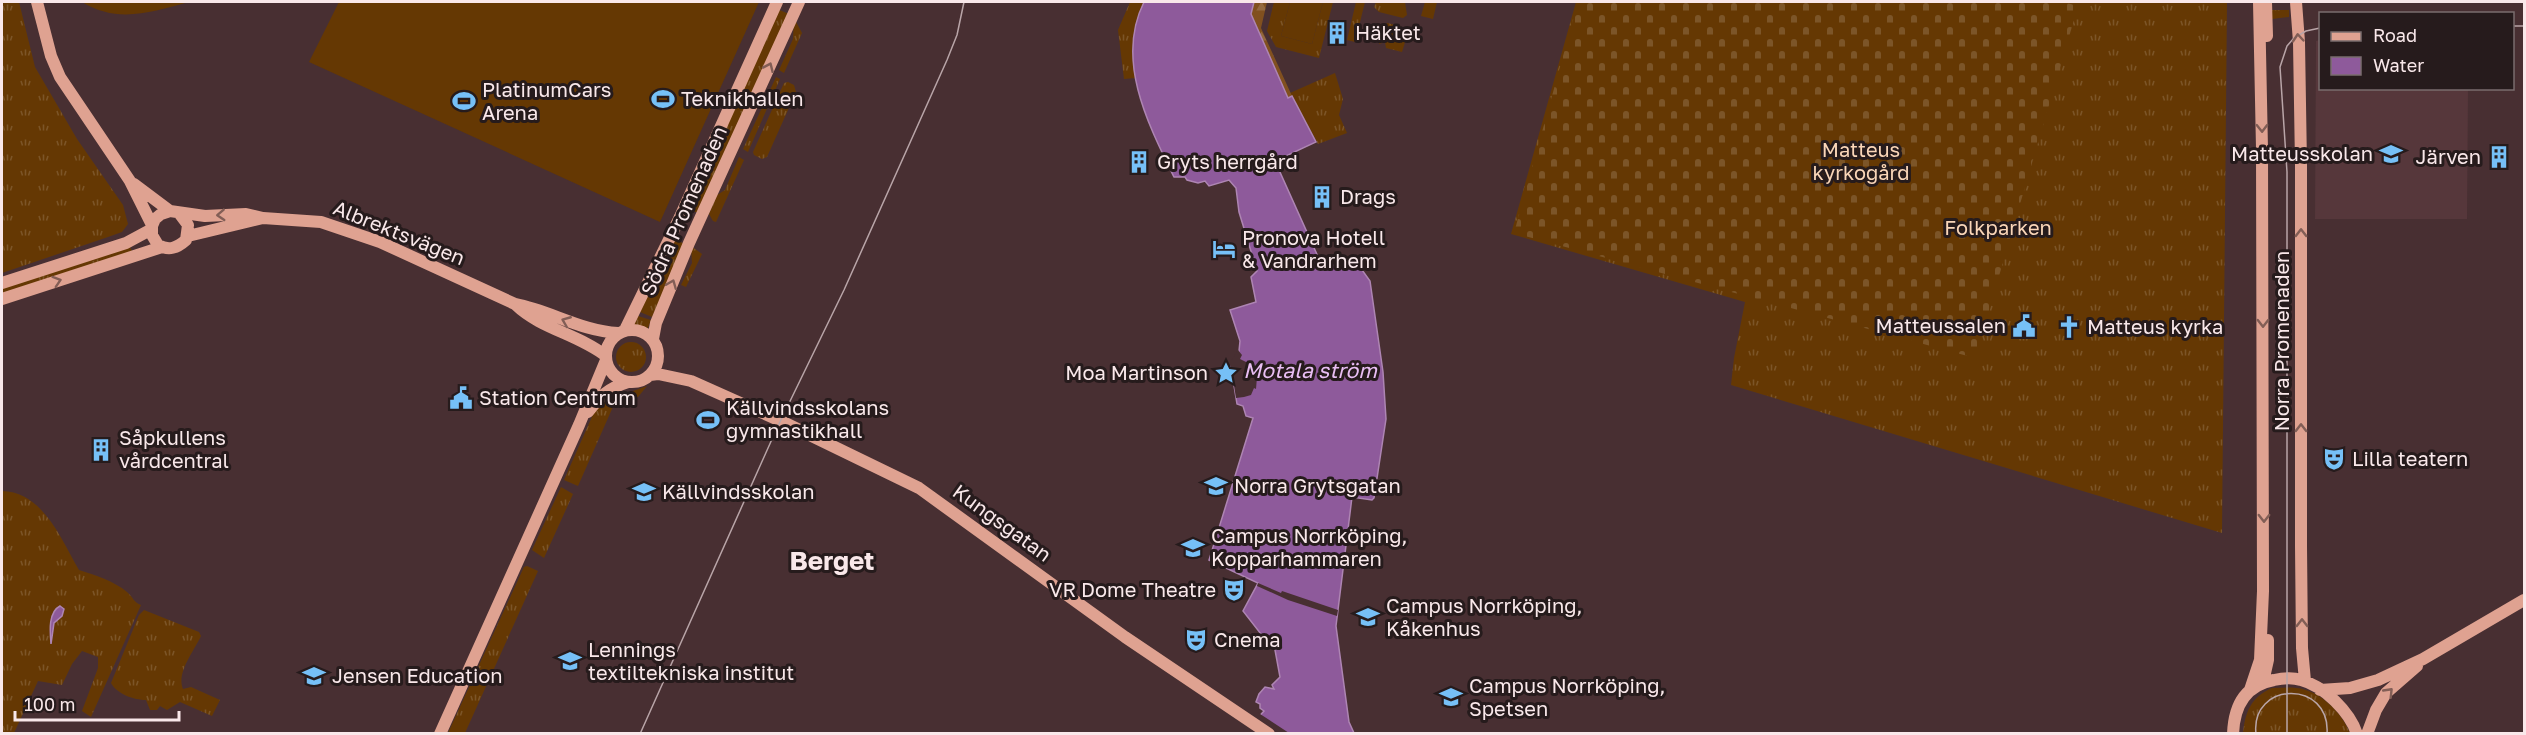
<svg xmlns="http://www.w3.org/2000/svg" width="2526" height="735" viewBox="0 0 2526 735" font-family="'Golos Text',sans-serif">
  <defs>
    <pattern id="grass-tufts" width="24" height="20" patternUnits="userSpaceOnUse" patternTransform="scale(1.5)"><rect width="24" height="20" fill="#653803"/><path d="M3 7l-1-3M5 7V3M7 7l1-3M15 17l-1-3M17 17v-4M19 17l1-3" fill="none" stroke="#7c5528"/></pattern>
    <pattern id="forest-firs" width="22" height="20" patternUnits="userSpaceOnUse" patternTransform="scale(1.5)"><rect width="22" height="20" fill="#81501f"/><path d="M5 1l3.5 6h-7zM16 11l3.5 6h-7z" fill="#946940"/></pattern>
    <pattern id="cemetery-stones" width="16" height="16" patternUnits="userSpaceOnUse" patternTransform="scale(1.5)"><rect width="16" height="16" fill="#653803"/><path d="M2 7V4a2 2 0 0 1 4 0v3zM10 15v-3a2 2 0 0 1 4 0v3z" fill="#7c5528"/></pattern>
  </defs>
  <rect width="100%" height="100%" fill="#482f32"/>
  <path fill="#56373b" d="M 2320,40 L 2320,88 L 2468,89 L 2467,219 L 2315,219 L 2316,41 Z"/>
  <path fill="url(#grass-tufts)" d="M 2,2 L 19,2 L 35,67 L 77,139 L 123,205 L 128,224 L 122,232 L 108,237 L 2,273 Z
    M 1130,2 L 1164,2 L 1147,77 L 1124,79 L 1118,30 Z
    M 1274,2 L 1290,2 L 1281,36 L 1312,44 L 1323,2 L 1333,2 L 1319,58 L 1276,47 L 1267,31 Z
    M 1356,2 L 1365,2 L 1355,42 L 1347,40 Z
    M 1376,2 L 1405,2 L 1407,15 L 1403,18 L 1379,12 L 1374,7 Z
    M 1425,2 L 1437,2 L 1433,19 L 1421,16 Z
    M 1576,2 L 2227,2 L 2222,533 L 1731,385 L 1734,358 L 1745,302 L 1511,234 Z
    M 777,9 L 789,14 L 700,212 L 695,212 L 688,205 Z
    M 2270,10 L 2289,10 L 2289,17 L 2272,19 Z
    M 794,18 L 802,33 L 784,73 L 779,70 L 793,39 Z
    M 1387,23 L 1400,26 L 1406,39 L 1402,52 L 1386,48 L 1385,42 L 1379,44 L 1383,26 Z
    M 1335,73 L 1343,99 L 1339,115 L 1347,133 L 1318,144 L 1290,93 Z
    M 776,77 L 780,79 L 748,152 L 743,149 Z
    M 788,82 L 794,85 L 796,92 L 767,157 L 762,159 L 754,155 L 753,152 L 784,83 Z
    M 739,157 L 744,160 L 716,222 L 713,221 L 709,214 L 717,195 L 725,190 Z
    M 674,239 L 685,244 L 652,317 L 640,312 Z
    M 691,246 L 702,254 L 686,287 L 681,285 L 692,263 Z
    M 130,247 L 132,251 L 2,294 L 2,288 Z
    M 638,316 L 651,320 L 646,333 L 633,327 Z
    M616 357a15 15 0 1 1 30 0a15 15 0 1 1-30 0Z
    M 647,386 L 638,397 L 623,397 L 622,395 Z
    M 611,395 L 614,403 L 612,409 L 578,486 L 564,480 L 595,410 Z
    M 561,487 L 573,494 L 544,558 L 532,550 Z
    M 2,491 C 43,492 61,539 79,570 C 95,575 114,581 127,592 C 133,597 134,603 141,605 L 91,717 L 82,711 L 98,668 L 98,657 L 82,651 L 72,664 L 62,685 L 38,681 L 14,733 L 2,734 Z
    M 527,566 L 538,571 L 465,733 L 448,733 L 524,567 Z
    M 144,610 L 199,632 L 201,636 C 194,651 176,673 183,689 L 191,687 L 220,700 L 212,716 L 180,702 L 167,710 L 160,706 L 157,710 L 150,710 L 146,700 C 134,700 117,694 111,683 L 139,615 Z
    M 2272,688 C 2280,688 2289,687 2296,688 C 2320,690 2342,713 2350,733 L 2243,734 C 2245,712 2251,697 2272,688 Z"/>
  <path fill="url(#forest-firs)" d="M 1254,2 L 1267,2 L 1261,28 L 1292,96 L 1288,98 L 1250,14 Z"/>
  <path fill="url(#cemetery-stones)" d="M 1578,2 L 2063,2 L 2078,6 L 1975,358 L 1514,233 Z"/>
  <path fill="#653803" d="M 82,2 L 189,2 C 151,12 118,24 82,2 Z
    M 339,2 L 759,2 L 660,222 L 309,62 Z
    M 1290,2 L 1323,2 L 1312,44 L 1281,36 Z"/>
  <path fill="#8e5a9b" stroke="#ae85b3" stroke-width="1.5" d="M 1144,2 L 1254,2 L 1251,14 L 1288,98 L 1292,96 L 1316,142 L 1275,161 L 1324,270 L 1352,256 L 1370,281 L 1383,372 L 1386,419 L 1374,498 L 1372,500 L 1352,497 L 1336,626 L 1349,722 L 1354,733 L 1244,733 L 1264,711 L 1260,708 L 1260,704 L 1256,702 L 1259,694 L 1265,687 L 1274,689 L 1272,685 L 1280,677 L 1275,650 L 1277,644 L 1264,638 L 1243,611 L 1258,583 L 1209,560 L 1253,418 L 1246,416 L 1243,406 L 1237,404 L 1231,367 L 1239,351 L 1240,341 L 1230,310 L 1256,302 L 1251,277 L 1257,271 L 1239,212 L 1236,188 L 1229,180 L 1209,186 L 1205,181 L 1198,183 L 1187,180 L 1185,177 L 1174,177 C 1148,124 1115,60 1144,2 Z
    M 60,606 L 64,609 L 62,616 L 54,623 L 51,644 C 50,632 48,612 60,606 Z"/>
  <path fill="#482f32" d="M 1238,350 L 1242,355 L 1240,359 L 1256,367 L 1253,371 L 1257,377 L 1256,389 L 1254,388 L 1251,395 L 1244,397 L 1236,398 L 1231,367 L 1231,361 Z
    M 1258,583 L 1281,593 L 1282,591 L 1338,610 L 1337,616 L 1288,600 L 1257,586 Z
    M 1257,712 L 1289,733 L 1244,733 L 1243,730 Z"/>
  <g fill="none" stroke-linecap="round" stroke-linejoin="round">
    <path stroke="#dfa291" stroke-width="12" d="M 37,2 L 51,56 L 60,77 L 130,181 L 152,225
      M 2266,2 L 2267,36
      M 2296,2 L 2299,42 L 2301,165 L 2301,546 L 2302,648 L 2305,681
      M 134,184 L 170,211
      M 179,213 L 188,225 L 186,240 C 177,248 169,251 158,245 L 152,235 L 152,226 L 155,219 L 161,214 L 170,211 L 205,216 L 246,214 L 263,218 L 321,222 L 380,242 L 515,304 C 551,311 581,331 618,333
      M 188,236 L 263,218
      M 2,283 L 126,243 L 152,229
      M 2,299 L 162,247
      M 516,305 C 541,329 578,334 606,356
      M606 356a26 26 0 1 1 52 0a26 26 0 1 1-52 0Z
      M 625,330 L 680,217 L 777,2
      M 653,339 L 656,323 L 689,243 L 799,2
      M 650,375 L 658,374 L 691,381 L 783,422 L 919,488 L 1125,637 L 1269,734
      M 588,412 C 600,396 609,388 628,382
      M 2263,682 L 2268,660 L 2268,640
      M 2250,690 L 2260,660 L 2263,591 L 2262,149 L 2259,2
      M 2320,690 L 2350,688 L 2378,680 L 2423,659 L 2524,600
      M 440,734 L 579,425 L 606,360
      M 2233,734 C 2234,706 2245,685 2274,680 C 2283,678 2292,677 2301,680 C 2324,686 2350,712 2357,734
      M 2367,734 L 2376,710 L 2386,693 L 2417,666"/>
    <path stroke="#b9a5a8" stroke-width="1.5" d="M 2512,26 L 2524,26
      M 640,734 L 777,428 L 844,290 L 947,60 L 957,35 L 964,2
      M 2256,734 C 2250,681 2331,679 2327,734
      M 2287,734 L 2287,172 L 2280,67 L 2287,46 L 2294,38 L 2306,31 L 2320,28"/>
  </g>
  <defs><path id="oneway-chevron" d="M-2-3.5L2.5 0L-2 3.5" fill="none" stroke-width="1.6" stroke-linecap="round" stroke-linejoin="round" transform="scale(1.5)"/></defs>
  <g stroke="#825e56">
    <use href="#oneway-chevron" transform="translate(2298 38) rotate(-95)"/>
    <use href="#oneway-chevron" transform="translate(769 67) rotate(-66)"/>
    <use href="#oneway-chevron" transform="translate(2262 128) rotate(89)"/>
    <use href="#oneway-chevron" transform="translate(221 215) rotate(177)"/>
    <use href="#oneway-chevron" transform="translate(2301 233) rotate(-90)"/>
    <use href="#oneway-chevron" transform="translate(57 281) rotate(-18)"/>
    <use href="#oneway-chevron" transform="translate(672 284) rotate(-68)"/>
    <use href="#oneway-chevron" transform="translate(566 321) rotate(-158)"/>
    <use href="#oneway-chevron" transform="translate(2263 323) rotate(90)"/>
    <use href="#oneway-chevron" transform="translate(2301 428) rotate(-90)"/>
    <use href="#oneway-chevron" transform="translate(2264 518) rotate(90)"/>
    <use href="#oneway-chevron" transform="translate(2302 623) rotate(-90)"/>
    <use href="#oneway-chevron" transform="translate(2389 692) rotate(-46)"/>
  </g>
  <defs>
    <g id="building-bare" transform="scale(1.8)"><path d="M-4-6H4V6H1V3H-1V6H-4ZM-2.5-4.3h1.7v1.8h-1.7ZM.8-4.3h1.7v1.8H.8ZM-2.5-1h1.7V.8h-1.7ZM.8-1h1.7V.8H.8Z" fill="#76c0f7" stroke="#261b1c" stroke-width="2.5" paint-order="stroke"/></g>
    <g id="stadium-bare" transform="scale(1.8)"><path d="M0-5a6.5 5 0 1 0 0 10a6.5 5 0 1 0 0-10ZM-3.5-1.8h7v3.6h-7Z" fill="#76c0f7" stroke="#261b1c" stroke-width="2.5" paint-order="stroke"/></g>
    <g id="school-bare" transform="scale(1.8)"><path d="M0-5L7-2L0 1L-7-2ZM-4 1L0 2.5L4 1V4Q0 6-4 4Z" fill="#76c0f7" stroke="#261b1c" stroke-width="2.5" paint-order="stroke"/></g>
    <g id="hotel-bare" transform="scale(1.8)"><path d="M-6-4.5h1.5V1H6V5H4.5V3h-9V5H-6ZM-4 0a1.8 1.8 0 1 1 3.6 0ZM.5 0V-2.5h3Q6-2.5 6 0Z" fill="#76c0f7" stroke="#261b1c" stroke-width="2.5" paint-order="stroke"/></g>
    <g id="civic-bare" transform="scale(1.8)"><path d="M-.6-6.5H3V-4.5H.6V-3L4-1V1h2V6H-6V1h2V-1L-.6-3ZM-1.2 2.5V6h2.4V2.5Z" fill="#76c0f7" stroke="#261b1c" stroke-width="2.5" paint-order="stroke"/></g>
    <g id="church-bare" transform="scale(1.8)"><path d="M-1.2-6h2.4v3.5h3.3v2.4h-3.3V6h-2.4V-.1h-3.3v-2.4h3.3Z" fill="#76c0f7" stroke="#261b1c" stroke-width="2.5" paint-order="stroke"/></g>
    <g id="sight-bare" transform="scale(1.8)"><path d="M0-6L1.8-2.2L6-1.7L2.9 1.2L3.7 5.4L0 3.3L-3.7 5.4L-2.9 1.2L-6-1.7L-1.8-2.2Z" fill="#76c0f7" stroke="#261b1c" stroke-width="2.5" paint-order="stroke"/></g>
    <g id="theatre-bare" transform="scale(1.8)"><path d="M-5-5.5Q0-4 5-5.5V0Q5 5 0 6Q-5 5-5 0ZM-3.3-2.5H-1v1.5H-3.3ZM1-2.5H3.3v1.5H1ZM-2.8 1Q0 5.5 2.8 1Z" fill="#76c0f7" stroke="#261b1c" stroke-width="2.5" paint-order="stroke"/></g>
    <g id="university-bare" transform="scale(1.8)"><path d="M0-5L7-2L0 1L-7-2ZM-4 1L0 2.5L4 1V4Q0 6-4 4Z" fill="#76c0f7" stroke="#261b1c" stroke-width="2.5" paint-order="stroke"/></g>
  </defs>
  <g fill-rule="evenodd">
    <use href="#building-bare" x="1337" y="33"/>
    <use href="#stadium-bare" x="663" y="99"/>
    <use href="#stadium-bare" x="464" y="101"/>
    <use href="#school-bare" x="2391" y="154"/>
    <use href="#building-bare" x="2499" y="157"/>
    <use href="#building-bare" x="1139" y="162"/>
    <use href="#building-bare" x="1322" y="197"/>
    <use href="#hotel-bare" x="1224" y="249"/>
    <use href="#civic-bare" x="2024" y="326"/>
    <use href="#church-bare" x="2069" y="327"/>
    <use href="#sight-bare" x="1226" y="373"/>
    <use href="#civic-bare" x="461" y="398"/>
    <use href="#stadium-bare" x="708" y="420"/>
    <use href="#building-bare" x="101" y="450"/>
    <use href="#theatre-bare" x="2334" y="459"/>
    <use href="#university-bare" x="1216" y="486"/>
    <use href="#school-bare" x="644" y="492"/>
    <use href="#university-bare" x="1193" y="548"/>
    <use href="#theatre-bare" x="1234" y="590"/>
    <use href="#university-bare" x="1368" y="617"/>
    <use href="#theatre-bare" x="1196" y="640"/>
    <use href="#school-bare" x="570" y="661"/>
    <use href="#school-bare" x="314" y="676"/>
    <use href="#university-bare" x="1451" y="697"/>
  </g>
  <g text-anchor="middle" stroke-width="6" stroke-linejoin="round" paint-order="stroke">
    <g font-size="20" fill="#f9e8ea" stroke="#261b1c" text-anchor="start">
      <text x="1355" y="40">Häktet</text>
      <text x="482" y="97">PlatinumCars<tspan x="482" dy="23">Arena</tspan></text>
      <text x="681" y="106">Teknikhallen</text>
      <text x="2373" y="161" text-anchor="end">Matteusskolan</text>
      <text x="2481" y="164" text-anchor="end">Järven</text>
      <text x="1157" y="169">Gryts herrgård</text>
      <text x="1340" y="204">Drags</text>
      <text x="1242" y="245">Pronova Hotell<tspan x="1242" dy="23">&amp; Vandrarhem</tspan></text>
      <text x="2006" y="333" text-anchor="end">Matteussalen</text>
      <text x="2087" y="334">Matteus kyrka</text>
      <text x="1208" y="380" text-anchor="end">Moa Martinson</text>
      <text x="479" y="405">Station Centrum</text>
      <text x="726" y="415">Källvindsskolans<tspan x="726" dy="23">gymnastikhall</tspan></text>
      <text x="119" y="445">Såpkullens<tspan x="119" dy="23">vårdcentral</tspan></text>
      <text x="2352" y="466">Lilla teatern</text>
      <text x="1234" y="493">Norra Grytsgatan</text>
      <text x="662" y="499">Källvindsskolan</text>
      <text x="1211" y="543">Campus Norrköping,<tspan x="1211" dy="23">Kopparhammaren</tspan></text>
      <text x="1216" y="597" text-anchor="end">VR Dome Theatre</text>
      <text x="1386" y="613">Campus Norrköping,<tspan x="1386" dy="23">Kåkenhus</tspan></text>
      <text x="1214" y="647">Cnema</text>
      <text x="588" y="657">Lennings<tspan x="588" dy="23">textiltekniska institut</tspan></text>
      <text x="332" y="683">Jensen Education</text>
      <text x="1469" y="693">Campus Norrköping,<tspan x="1469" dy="23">Spetsen</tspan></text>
    </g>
    <g font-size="20" fill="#fad6b8" stroke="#261b1c">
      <text x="1861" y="157">Matteus<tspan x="1861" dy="23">kyrkogård</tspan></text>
      <text x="1998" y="235">Folkparken</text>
    </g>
    <g font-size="20" fill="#f9e8ea" stroke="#261b1c">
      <text transform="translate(684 211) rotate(-66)" y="7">Södra Promenaden</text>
      <text transform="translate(399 233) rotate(22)" y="7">Albrektsvägen</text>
      <text transform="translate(2282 341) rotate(-90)" y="7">Norra Promenaden</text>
      <text transform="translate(1002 523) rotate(36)" y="7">Kungsgatan</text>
    </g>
    <g font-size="21" font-style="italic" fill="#e9bef4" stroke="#261b1c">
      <text x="1310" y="378">Motala ström</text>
    </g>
    <g font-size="26" font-weight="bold" fill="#f9e8ea" stroke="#261b1c">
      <text x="832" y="570">Berget</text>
    </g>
  </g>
  <rect width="2526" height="735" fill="none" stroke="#f9e8ea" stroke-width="6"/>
  <rect x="2319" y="12" width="195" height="78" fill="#261b1c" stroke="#7a6d6e" stroke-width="1.5"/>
  <rect x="2331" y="32" width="30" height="9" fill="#dfa291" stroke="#7a6d6e" stroke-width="1.5"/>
  <text x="2373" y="42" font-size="18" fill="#f9e8ea">Road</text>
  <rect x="2331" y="57" width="30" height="18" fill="#8e5a9b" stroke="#7a6d6e" stroke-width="1.5"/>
  <text x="2373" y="72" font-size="18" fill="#f9e8ea">Water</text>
  <path d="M15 711v9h164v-9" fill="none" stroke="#f9e8ea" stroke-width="3"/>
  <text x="24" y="711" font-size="18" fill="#f9e8ea" stroke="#261b1c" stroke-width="4.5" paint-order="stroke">100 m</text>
</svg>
